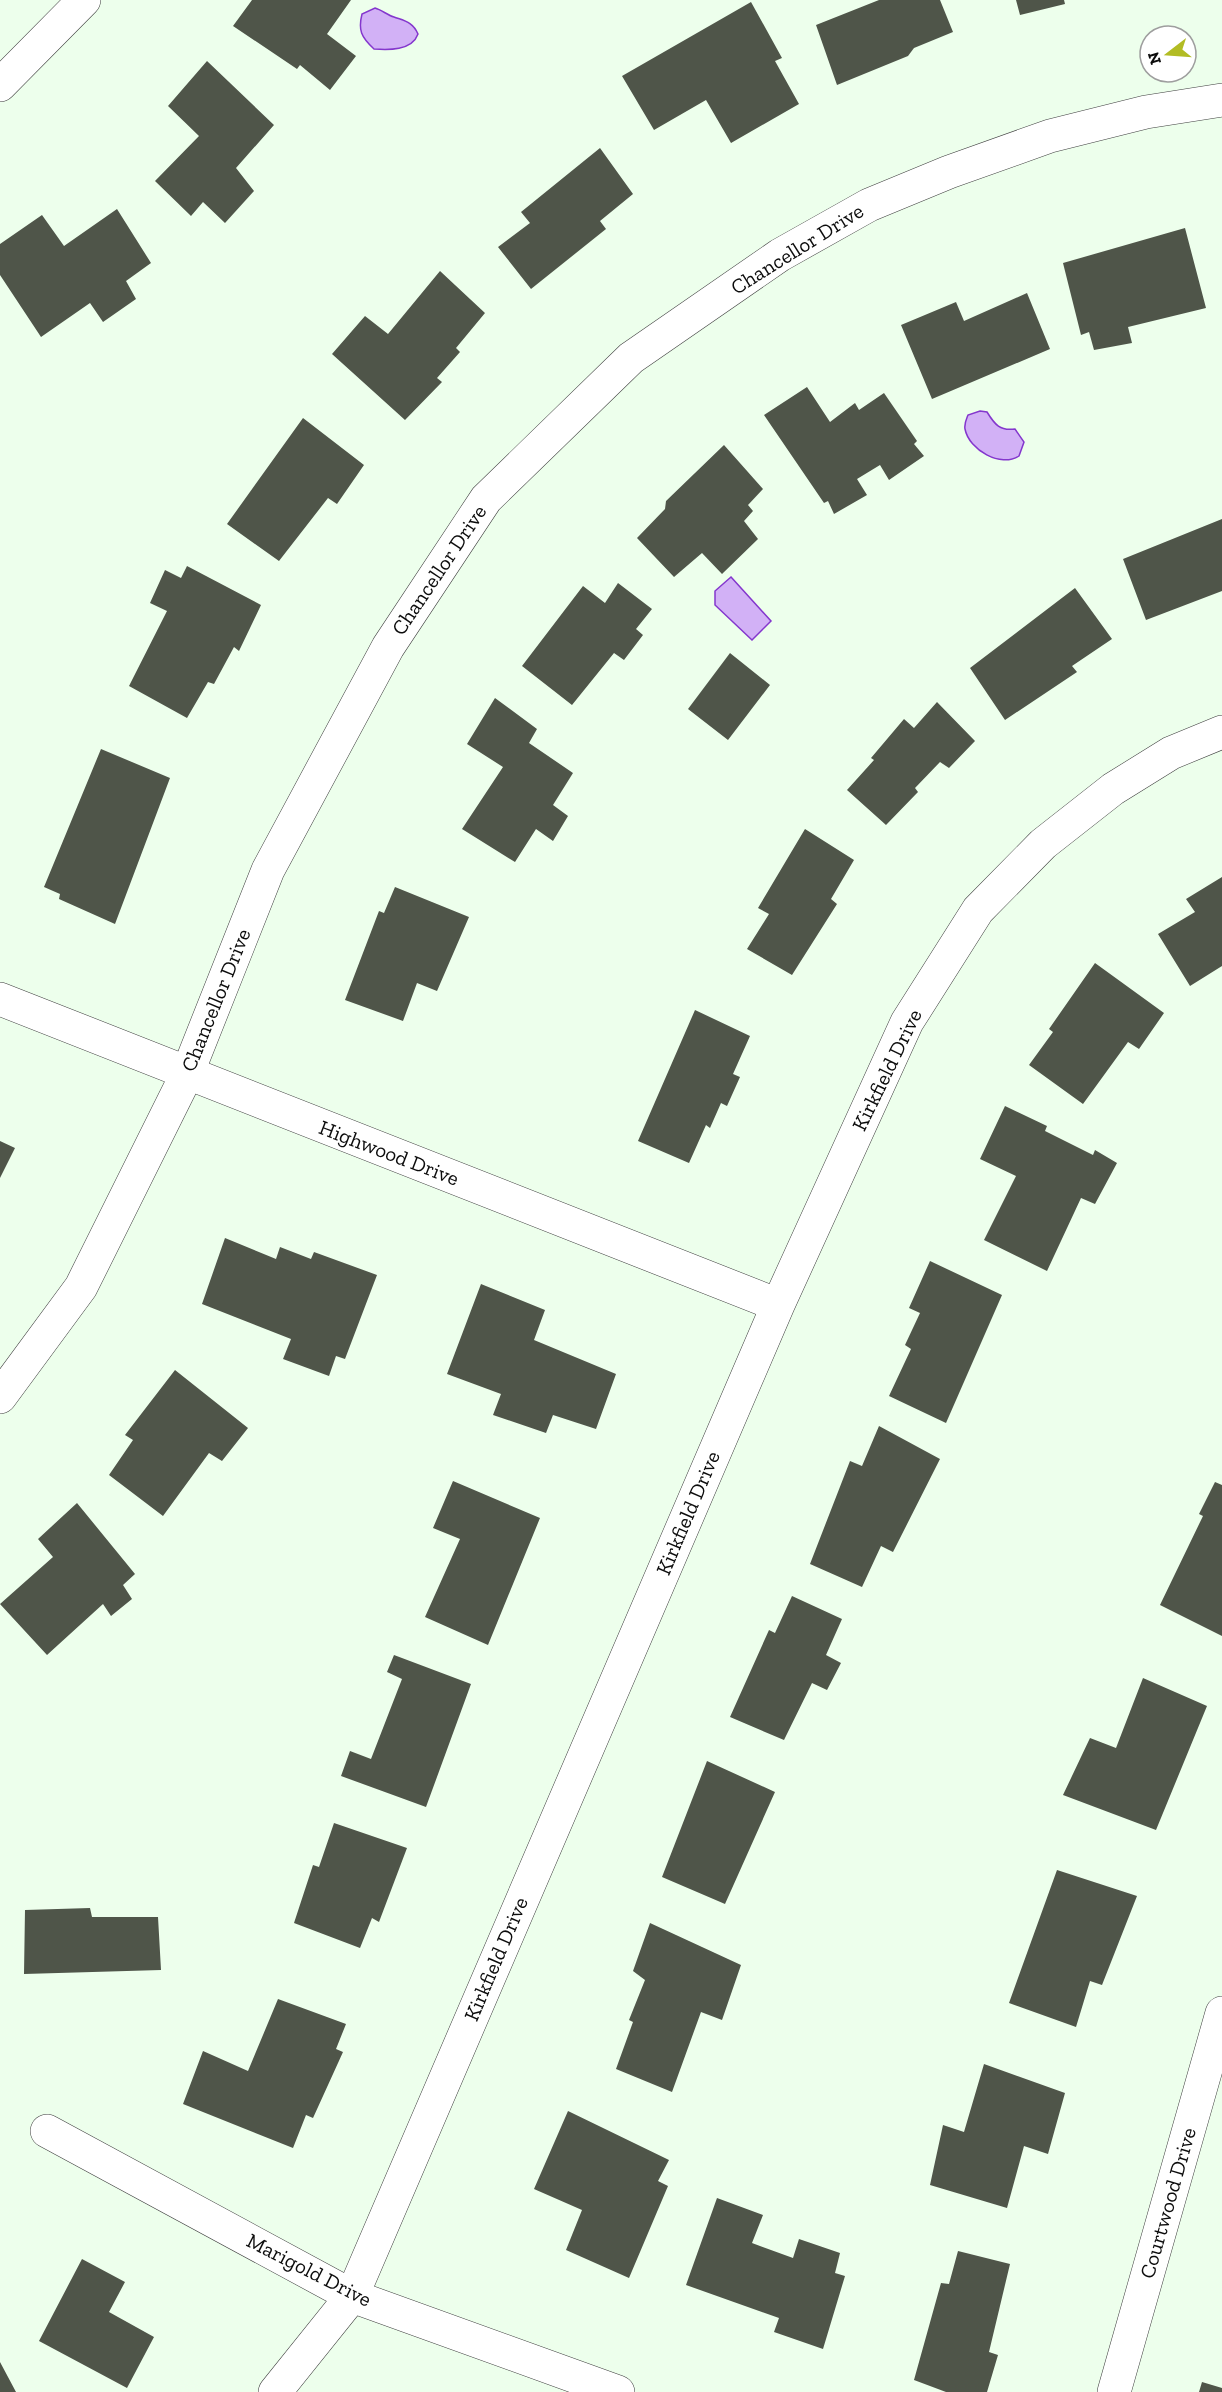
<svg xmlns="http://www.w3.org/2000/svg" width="1222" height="2392" viewBox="0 0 1222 2392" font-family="'Zilla Slab',serif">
  <rect width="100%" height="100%" fill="#edffec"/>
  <path fill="#d2b1f6" stroke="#8437cd" stroke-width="1.5" d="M 375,8 C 382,10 387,15 394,17 C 405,21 413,22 418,34 C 412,51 388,50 374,49 C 361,37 358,30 362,14 Z
    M 980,411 L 987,412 C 995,425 1000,431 1015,429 L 1024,442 L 1019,456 C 1001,468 969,450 965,429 C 964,424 966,420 968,415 Z
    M 731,577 L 771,621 L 752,640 L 715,605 L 715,591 Z"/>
  <path fill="#4f5549" d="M 252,0 L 351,0 L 327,34 L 356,56 L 330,90 L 300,65 L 297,69 L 233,26 Z
    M 879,0 L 940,0 L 953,32 L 914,48 L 908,56 L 837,85 L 816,25 Z
    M 1016,0 L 1064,0 L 1065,4 L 1020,15 Z
    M 751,2 L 782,58 L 775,61 L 799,104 L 731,143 L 706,100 L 654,130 L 622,76 Z
    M 207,61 L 274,125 L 236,168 L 254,191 L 225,223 L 203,202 L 191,216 L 155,181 L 199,136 L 168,106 Z
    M 600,148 L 633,194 L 600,221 L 606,229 L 531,289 L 498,247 L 530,223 L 521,212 Z
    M 117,209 L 151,263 L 126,281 L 136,299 L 103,322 L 90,303 L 41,337 L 0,275 L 0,244 L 42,215 L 64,246 Z
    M 1185,228 L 1206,308 L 1128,327 L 1132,343 L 1094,350 L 1089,332 L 1081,335 L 1063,263 Z
    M 440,271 L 485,313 L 456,348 L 460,352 L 437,378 L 442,382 L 405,420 L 332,354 L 365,316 L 388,334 Z
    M 1027,293 L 1050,349 L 932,399 L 901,325 L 956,302 L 964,321 Z
    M 807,387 L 830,422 L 855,403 L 859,410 L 884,393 L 917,441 L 914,444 L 924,456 L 889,480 L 880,465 L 857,479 L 867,495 L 834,514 L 828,501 L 824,503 L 764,415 Z
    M 303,418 L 364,465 L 337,504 L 328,498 L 279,561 L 227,524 Z
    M 724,445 L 763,489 L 748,505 L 753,511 L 744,521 L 758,539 L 722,574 L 702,553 L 674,577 L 637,538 L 665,509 L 666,501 Z
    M 1222,519 L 1222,591 L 1146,620 L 1123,559 Z
    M 187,566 L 261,605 L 239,651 L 234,647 L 214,684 L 208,682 L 187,718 L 129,686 L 167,611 L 150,603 L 165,570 L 181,578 Z
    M 618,583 L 652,609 L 636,629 L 643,635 L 624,660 L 614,653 L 572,705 L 522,666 L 583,586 L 605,603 Z
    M 1075,588 L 1112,639 L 1072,666 L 1077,672 L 1005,720 L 970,668 Z
    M 730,653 L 770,685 L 728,740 L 688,709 Z
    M 495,698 L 537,729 L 529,743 L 573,773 L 553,805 L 568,816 L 553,841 L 536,829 L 515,862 L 462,829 L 503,767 L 467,744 Z
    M 937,702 L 975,741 L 949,768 L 940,762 L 915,788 L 918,792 L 886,825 L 847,790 L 874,760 L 871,758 L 904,719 L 914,728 Z
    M 101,749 L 170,778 L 115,924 L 59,899 L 60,894 L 44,887 Z
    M 805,829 L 854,860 L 831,899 L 837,904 L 792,975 L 747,949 L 769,914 L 758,908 Z
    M 1222,877 L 1222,966 L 1190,986 L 1158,934 L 1195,912 L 1186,899 Z
    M 395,887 L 469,917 L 437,991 L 417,983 L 403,1021 L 345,1000 L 379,911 L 384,913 Z
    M 1095,963 L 1164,1013 L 1139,1049 L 1128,1042 L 1083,1104 L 1029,1065 L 1053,1032 L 1049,1029 Z
    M 695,1010 L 750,1036 L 733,1074 L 740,1077 L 727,1106 L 721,1103 L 710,1128 L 706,1125 L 689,1163 L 638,1141 Z
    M 1005,1106 L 1047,1126 L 1045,1131 L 1093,1155 L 1095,1150 L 1117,1163 L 1095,1204 L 1081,1198 L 1047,1271 L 984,1240 L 1016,1176 L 980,1159 Z
    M 0,1141 L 15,1148 L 0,1178 Z
    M 225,1238 L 276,1259 L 280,1247 L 311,1259 L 314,1252 L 377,1275 L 345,1359 L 336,1356 L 329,1376 L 283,1359 L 291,1339 L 202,1304 Z
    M 930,1261 L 1002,1295 L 946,1423 L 889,1396 L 911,1349 L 905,1345 L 920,1313 L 909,1308 Z
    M 481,1284 L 545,1310 L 534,1340 L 616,1374 L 596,1429 L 553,1415 L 546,1433 L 493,1415 L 501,1394 L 447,1374 Z
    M 175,1370 L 248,1428 L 222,1461 L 209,1453 L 163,1516 L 109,1475 L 133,1440 L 125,1435 Z
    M 879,1426 L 940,1459 L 893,1552 L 881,1546 L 862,1587 L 810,1564 L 850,1461 L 862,1466 Z
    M 453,1481 L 540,1518 L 488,1645 L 425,1617 L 460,1539 L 433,1528 Z
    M 1215,1482 L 1222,1485 L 1222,1636 L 1160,1605 L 1203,1516 L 1199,1514 Z
    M 77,1503 L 135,1574 L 123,1585 L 132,1599 L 111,1616 L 103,1604 L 47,1655 L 0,1604 L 53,1557 L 38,1539 Z
    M 792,1596 L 842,1619 L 826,1655 L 841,1663 L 827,1690 L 812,1683 L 784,1740 L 730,1717 L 769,1630 L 775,1633 Z
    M 394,1655 L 471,1684 L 426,1807 L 341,1776 L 350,1751 L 371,1759 L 402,1679 L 387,1672 Z
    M 1143,1678 L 1207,1706 L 1156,1830 L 1063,1795 L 1090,1738 L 1116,1748 Z
    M 707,1761 L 775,1792 L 725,1904 L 662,1877 Z
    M 334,1823 L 407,1848 L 379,1922 L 372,1918 L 360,1948 L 294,1923 L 313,1865 L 319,1867 Z
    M 1057,1870 L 1137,1896 L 1102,1985 L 1090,1981 L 1076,2027 L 1009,2003 Z
    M 90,1908 L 92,1917 L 158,1917 L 161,1970 L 24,1974 L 25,1910 Z
    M 650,1923 L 741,1965 L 722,2020 L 701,2012 L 672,2092 L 616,2069 L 633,2022 L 629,2020 L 645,1980 L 633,1971 Z
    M 278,1999 L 346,2024 L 336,2049 L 343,2052 L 313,2118 L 306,2115 L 293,2148 L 183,2104 L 203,2051 L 248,2071 Z
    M 984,2064 L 1065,2093 L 1048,2154 L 1024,2146 L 1007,2208 L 930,2185 L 943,2125 L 964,2132 Z
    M 568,2111 L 669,2160 L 658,2181 L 668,2186 L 629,2278 L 566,2250 L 582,2210 L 534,2189 Z
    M 717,2198 L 763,2215 L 752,2243 L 793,2258 L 799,2239 L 840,2253 L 835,2273 L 845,2276 L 823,2349 L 774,2332 L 779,2318 L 686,2285 Z
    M 958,2251 L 1010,2264 L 989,2352 L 998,2355 L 987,2392 L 946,2392 L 914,2380 L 941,2283 L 949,2284 Z
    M 82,2259 L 125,2282 L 109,2312 L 154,2337 L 127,2388 L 39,2341 Z
    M 0,2362 L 16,2392 L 0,2392 Z
    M 1202,2382 L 1222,2388 L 1222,2392 L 1199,2392 Z"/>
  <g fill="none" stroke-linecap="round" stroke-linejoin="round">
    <g stroke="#3f3f3f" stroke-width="34">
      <path id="street" d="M 0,85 L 84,0
        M 0,999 L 778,1305
        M 0,1397 L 81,1287 L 187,1074 L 268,870 L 388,647 L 486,499 L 631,358 L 780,255 L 869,205 L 949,172 L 1050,136 L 1146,112 L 1222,100
        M 47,2131 L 352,2296 L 618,2392
        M 275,2392 L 352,2296 L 778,1305 L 907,1022 L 978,910 L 1043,844 L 1113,789 L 1171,753 L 1222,732
        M 1114,2392 L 1222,2013"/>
    </g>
    <use href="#street" stroke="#fff" stroke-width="33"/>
  </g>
  <g text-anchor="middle" stroke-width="6" stroke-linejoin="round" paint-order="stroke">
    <g font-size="21" fill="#0c0c0c" stroke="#fff">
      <text transform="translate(797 249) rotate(-32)" y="7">Chancellor Drive</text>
      <text transform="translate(439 570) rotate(-56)" y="7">Chancellor Drive</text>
      <text transform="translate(216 1000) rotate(-68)" y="7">Chancellor Drive</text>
      <text transform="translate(887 1070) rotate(-64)" y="7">Kirkfield Drive</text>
      <text transform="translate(389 1153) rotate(21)" y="7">Highwood Drive</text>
      <text transform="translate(688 1513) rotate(-67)" y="7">Kirkfield Drive</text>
      <text transform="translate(496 1959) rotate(-67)" y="7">Kirkfield Drive</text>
      <text transform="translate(1168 2203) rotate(-74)" y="7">Courtwood Drive</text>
      <text transform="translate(309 2270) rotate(27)" y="7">Marigold Drive</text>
    </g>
  </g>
  <g transform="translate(1168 54) rotate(253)"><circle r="28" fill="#ffffff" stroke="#9e9e9e" stroke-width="1.5"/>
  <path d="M0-4.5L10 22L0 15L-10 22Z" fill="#b2bc24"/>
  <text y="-9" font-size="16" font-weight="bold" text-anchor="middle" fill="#0c0c0c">N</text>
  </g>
</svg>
